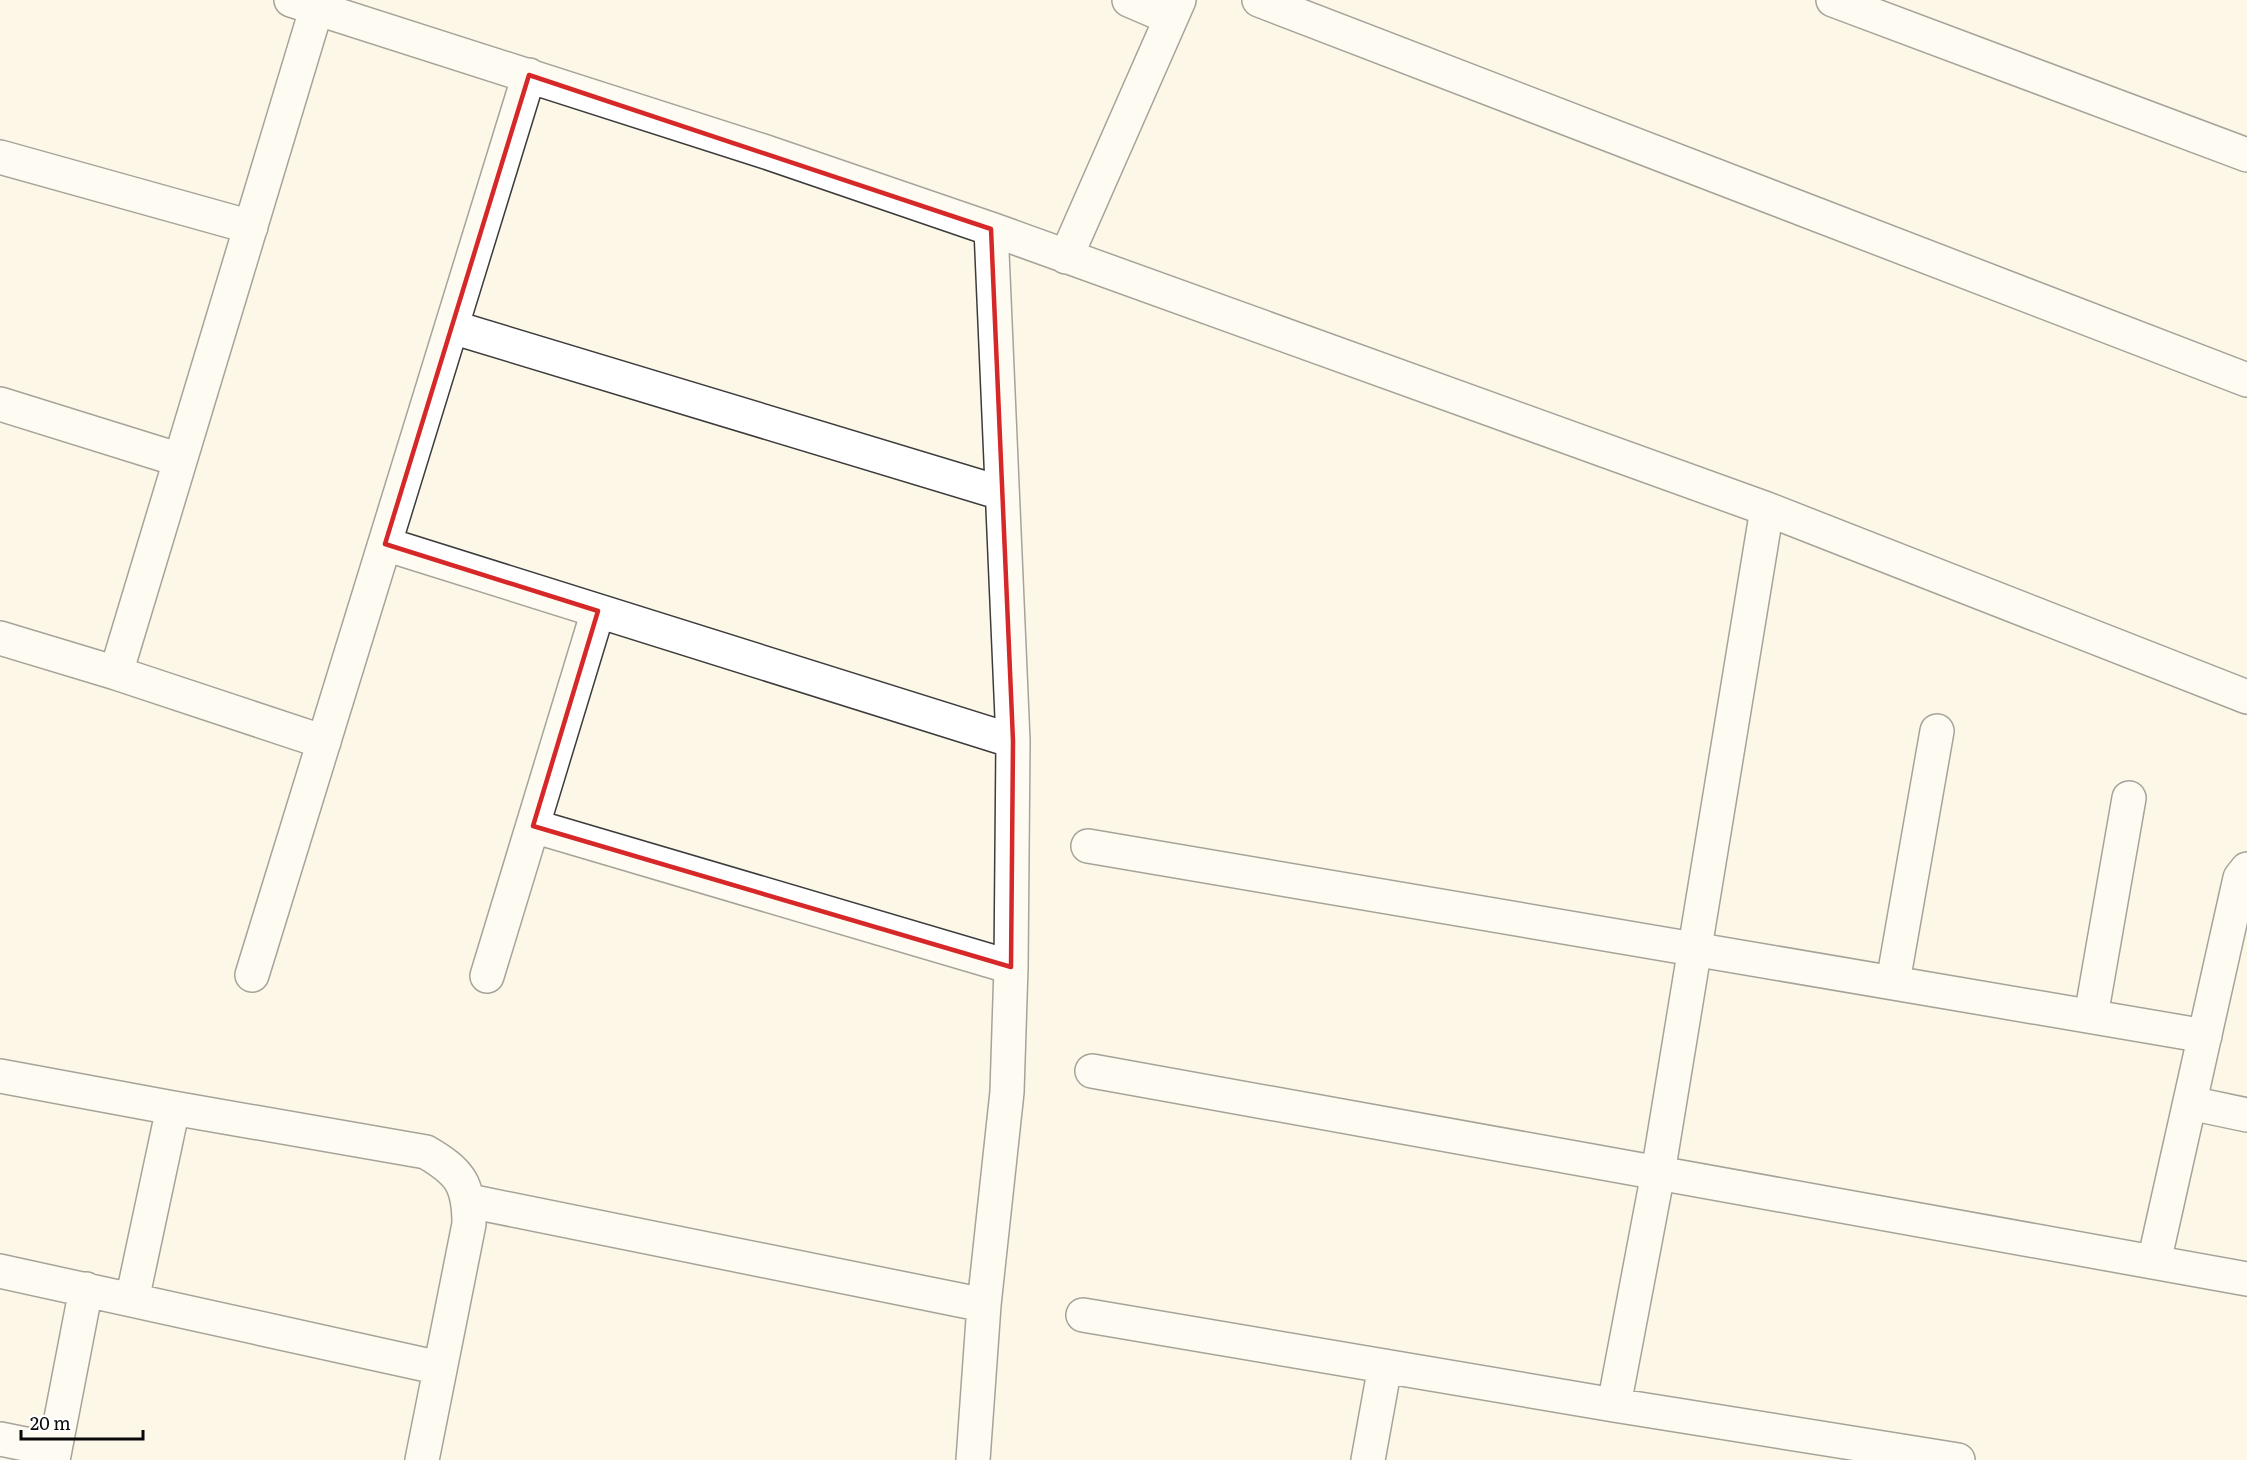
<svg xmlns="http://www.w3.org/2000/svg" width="2247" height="1460" viewBox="0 0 2247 1460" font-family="Literata,serif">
  <rect width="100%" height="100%" fill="#fdf7e8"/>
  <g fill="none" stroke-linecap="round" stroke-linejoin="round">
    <g stroke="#3c3c3c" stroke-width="36">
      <path id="street" d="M 291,0 L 763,151 L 991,229 L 1767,509 L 2247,697
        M 1129,0 L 1171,18
        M 1259,0 L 2247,380
        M 1833,0 L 2247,155
        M 0,157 L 251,227
        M 1066,257 L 1179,0
        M 452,327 L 1001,493
        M 0,404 L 180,460
        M 385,544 L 1013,741
        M 0,638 L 116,673 L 324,742
        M 116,673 L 319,0
        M 533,826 L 1011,967
        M 1088,846 L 2205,1036
        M 252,975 L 529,75
        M 487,976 L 598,611
        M 1893,982 L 1937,731
        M 2091,1016 L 2129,798
        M 1092,1071 L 2247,1279
        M 0,1076 L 173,1108 L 426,1152 C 460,1172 469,1184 469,1224 L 422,1460
        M 2190,1103 L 2247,1115
        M 469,1201 L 984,1305
        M 2154,1262 L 2240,878 L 2247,869
        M 0,1271 L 440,1368
        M 132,1300 L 173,1108
        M 1083,1315 L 1614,1405 L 1958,1460
        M 1614,1405 L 1658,1173 L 1767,509
        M 0,1439 L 55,1450
        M 53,1460 L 86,1289
        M 973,1460 L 984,1305 L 1007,1092 L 1011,967 L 1013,741 L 991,229
        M 1368,1460 L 1385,1366"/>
    </g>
    <use href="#street" stroke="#fff" stroke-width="33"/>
  </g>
  <path d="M0 0H2247V1460H0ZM 529,75 L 991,229 L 1013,741 L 1011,967 L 533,826 L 598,611 L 385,544 Z" fill="#fdf7e8" fill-opacity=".55" fill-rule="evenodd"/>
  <path fill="none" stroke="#d62828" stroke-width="4.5" stroke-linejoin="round" d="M 529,75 L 991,229 L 1013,741 L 1011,967 L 533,826 L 598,611 L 385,544 Z"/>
  <path d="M21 1430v9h122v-9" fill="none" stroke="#090909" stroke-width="3"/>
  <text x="30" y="1430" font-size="18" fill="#090909" stroke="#ffffff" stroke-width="4.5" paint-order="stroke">20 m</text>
</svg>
